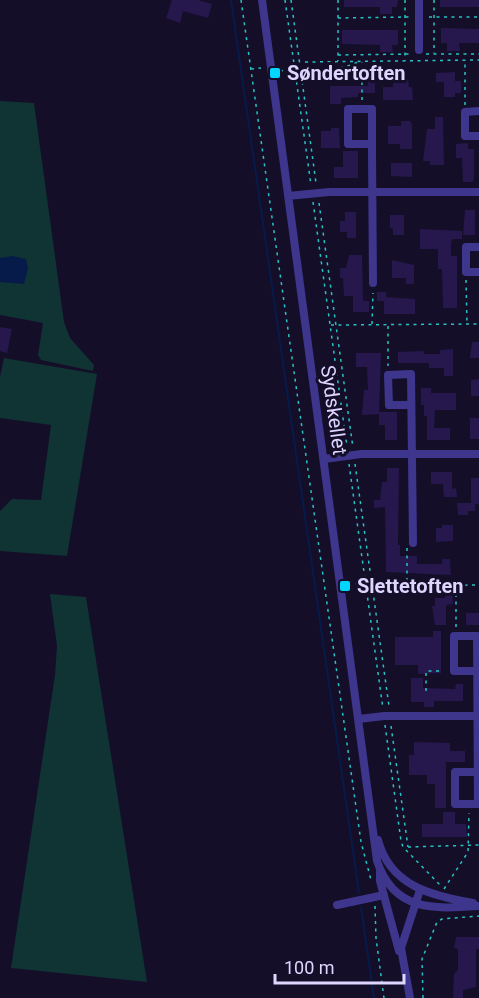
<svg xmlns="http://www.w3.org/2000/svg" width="479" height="998" viewBox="0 0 479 998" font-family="Roboto,sans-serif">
  <rect width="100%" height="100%" fill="#140e29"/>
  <path fill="#103334" d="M 0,101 L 34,103 L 64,322 L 70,338 L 94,365 L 93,371 L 41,360 L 38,355 L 43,323 L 0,315 Z
    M 4,358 L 97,374 L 67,556 L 0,551 L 0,511 L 12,499 L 41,500 L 51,425 L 0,418 L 0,377 Z
    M 50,594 L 86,597 L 147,982 L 11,968 L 55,675 L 57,646 Z"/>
  <path fill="#061b4a" d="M 12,256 L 26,259 L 28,269 L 24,284 L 0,282 L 0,258 Z"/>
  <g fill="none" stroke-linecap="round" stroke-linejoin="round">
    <path stroke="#061b4a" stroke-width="2" d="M 231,0 L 359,893
      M 361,907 L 374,998"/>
  </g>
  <path fill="#26184c" d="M 172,0 L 198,0 L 212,4 L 208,18 L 183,11 L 180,23 L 166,18 Z
    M 344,0 L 398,0 L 397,7 L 392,7 L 392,14 L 380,14 L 380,7 L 344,7 Z
    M 440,0 L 479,0 L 479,7 L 440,7 Z
    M 441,28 L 479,29 L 479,43 L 459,43 L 460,51 L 447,51 L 447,43 L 441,43 Z
    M 342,30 L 398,30 L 398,45 L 392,45 L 393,52 L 380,52 L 380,45 L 342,44 Z
    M 455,72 L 455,81 L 461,81 L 461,93 L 455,93 L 455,97 L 444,97 L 444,82 L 436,82 L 436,73 Z
    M 400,79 L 408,79 L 409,87 L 412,87 L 413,100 L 383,100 L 383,87 L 393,87 L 393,83 L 399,83 Z
    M 368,80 L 375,80 L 375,93 L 358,93 L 358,97 L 341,98 L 341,104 L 330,104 L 330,86 L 368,86 Z
    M 435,117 L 443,117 L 444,165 L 430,165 L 430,161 L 423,161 L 427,129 L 435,129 Z
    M 401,121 L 410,121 L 412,125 L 412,149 L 400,149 L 400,144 L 388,144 L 388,126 L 401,126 Z
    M 331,128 L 339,128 L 340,148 L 321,148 L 321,131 L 331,131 Z
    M 468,143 L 468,149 L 474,149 L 474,177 L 473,182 L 463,182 L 462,158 L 456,158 L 456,144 Z
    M 343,151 L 358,151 L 358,178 L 334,178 L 334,167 L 343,167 Z
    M 391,163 L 412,163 L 412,177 L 391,176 Z
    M 465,210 L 475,210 L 475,235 L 463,235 Z
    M 345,212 L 356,212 L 356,238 L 347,238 L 347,232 L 340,232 L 340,221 L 345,221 Z
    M 390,215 L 404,215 L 404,235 L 393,235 L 393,228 L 390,228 Z
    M 420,229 L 462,231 L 462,239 L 453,239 L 451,242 L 451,256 L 457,256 L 457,308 L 443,308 L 442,269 L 438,269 L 438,249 L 420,249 Z
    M 349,255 L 362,255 L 363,301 L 369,301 L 369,312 L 353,312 L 353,296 L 344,296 L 343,278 L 340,278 L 340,268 L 346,268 Z
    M 392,260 L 414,265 L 414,284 L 406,284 L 406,278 L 392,278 Z
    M 377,292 L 386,292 L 386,297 L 415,299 L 415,314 L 384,314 L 384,301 L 377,301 Z
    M 0,327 L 12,329 L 7,353 L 0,351 Z
    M 472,342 L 479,342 L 479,358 L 470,358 Z
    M 453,349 L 453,376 L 444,376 L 444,368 L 429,368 L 429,363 L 398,363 L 398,352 L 424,351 L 424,354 L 440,354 L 440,350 Z
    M 356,353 L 381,353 L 379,414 L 362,415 L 364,390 L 368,390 L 367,367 L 356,367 Z
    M 479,379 L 479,396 L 471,396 L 471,380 Z
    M 421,388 L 431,388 L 431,393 L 456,393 L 456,410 L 435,410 L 434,428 L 450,428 L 450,440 L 427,440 L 427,416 L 424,416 L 424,405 L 421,405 Z
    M 379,412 L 397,412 L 397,440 L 385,440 L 385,425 L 379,425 Z
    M 470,418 L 479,418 L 479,439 L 470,439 Z
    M 387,468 L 399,468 L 398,545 L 400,545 L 400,556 L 417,556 L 417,564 L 442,564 L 442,559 L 450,559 L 451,575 L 386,572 L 385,507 L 374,508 L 374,500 L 380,500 L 382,482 L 387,482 Z
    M 431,472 L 452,472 L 452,489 L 456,488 L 457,497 L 444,497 L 443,484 L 431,484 Z
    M 471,478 L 479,478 L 479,504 L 475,504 L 475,511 L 468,511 L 468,515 L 458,515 L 457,503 L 471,503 Z
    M 442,525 L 453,525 L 453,541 L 436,542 L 436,528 L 442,528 Z
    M 445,592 L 452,592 L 453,604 L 446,605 L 446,625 L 435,625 L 432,606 L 435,606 L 435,598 L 445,598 Z
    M 466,613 L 479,613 L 479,625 L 466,625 Z
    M 433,631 L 441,631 L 441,673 L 418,674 L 418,665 L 395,665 L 395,637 L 433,637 Z
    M 411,678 L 423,678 L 423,688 L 455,689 L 456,684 L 463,684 L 463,701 L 434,701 L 434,707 L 424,707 L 424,702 L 411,702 Z
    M 414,742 L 450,743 L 450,751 L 465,751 L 465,762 L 446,762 L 446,808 L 435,808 L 435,784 L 427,784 L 427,775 L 409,775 L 409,755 L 414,755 Z
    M 443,812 L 455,812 L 455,824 L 466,824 L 467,837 L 422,837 L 422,824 L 443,824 Z
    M 456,937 L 479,937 L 479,949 L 476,949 L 476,987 L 463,990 L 463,998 L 453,998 L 454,974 L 458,970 L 458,949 L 454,948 Z"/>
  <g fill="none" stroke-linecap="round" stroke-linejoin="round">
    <path stroke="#26c4c4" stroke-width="1.5" stroke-dasharray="3 4.5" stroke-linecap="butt" d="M 241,0 L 361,842 L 371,880
      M 285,0 L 311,185
      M 291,0 L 316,183
      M 338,0 L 338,61
      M 405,0 L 405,61
      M 434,0 L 434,53
      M 429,17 L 479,17
      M 338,18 L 409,17
      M 426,54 L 479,54
      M 338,55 L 412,54
      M 305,62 L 479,60
      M 251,69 L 261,68
      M 280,71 C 306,67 334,74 358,62
      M 362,100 L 362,62
      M 465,105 L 465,61
      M 313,202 L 347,447
      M 319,203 L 353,448
      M 466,280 L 467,323
      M 372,324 L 373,293
      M 331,325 L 479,324
      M 388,326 L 388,366
      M 349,464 L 383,709
      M 355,464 L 389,706
      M 407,548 L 407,585
      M 348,584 L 365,583
      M 367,586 L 479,585
      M 456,627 L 456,586
      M 426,691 L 426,671 L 442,671
      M 385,725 L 401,841 L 403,847 L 441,886
      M 391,726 L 408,847
      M 408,847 L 479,845
      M 444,889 L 468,852 L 469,813
      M 375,906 L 376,938 L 384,998
      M 423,998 L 422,959 L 437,922 L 442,919 L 479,916"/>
    <path stroke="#3e358c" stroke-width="8" d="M 262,0 L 377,861 C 394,912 434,909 479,906
      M 419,0 L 419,50
      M 479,111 L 465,112 L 465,136 L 479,136
      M 372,144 L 348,144 L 348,109 L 372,109 L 372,153 L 373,283
      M 288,196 L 329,192 L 479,192
      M 479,247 L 466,247 L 466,272 L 479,272
      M 411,405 L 389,405 L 388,375 L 411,374 L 413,543
      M 324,459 L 361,454 L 479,454
      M 477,671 L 454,671 L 454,636 L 477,636 L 478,804 L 455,804 L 455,772 L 477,772
      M 359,719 L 384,716 L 479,716
      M 378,840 C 390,886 432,896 473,903
      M 380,871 L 380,881 L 399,951
      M 337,905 L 384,895
      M 410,998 L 401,948 L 420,890"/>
  </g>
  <g fill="#02d6ff" stroke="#140e29" stroke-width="2">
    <rect x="269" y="67" width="12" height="12" rx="3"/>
    <rect x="339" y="580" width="12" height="12" rx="3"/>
  </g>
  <g text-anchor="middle" stroke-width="6" stroke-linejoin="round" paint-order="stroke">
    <g font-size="20" font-weight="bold" fill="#ded6ff" stroke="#140e29" text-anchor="start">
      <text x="287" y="80">Søndertoften</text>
      <text x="357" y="593">Slettetoften</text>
    </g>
    <g font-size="20" fill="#ded6ff" stroke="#140e29">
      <text transform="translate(334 410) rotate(82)" y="7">Sydskellet</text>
    </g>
  </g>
  <path d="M275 974v9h129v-9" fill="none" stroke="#ded6ff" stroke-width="3"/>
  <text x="284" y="974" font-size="18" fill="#ded6ff" stroke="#140e29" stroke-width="4.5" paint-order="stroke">100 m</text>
</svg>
